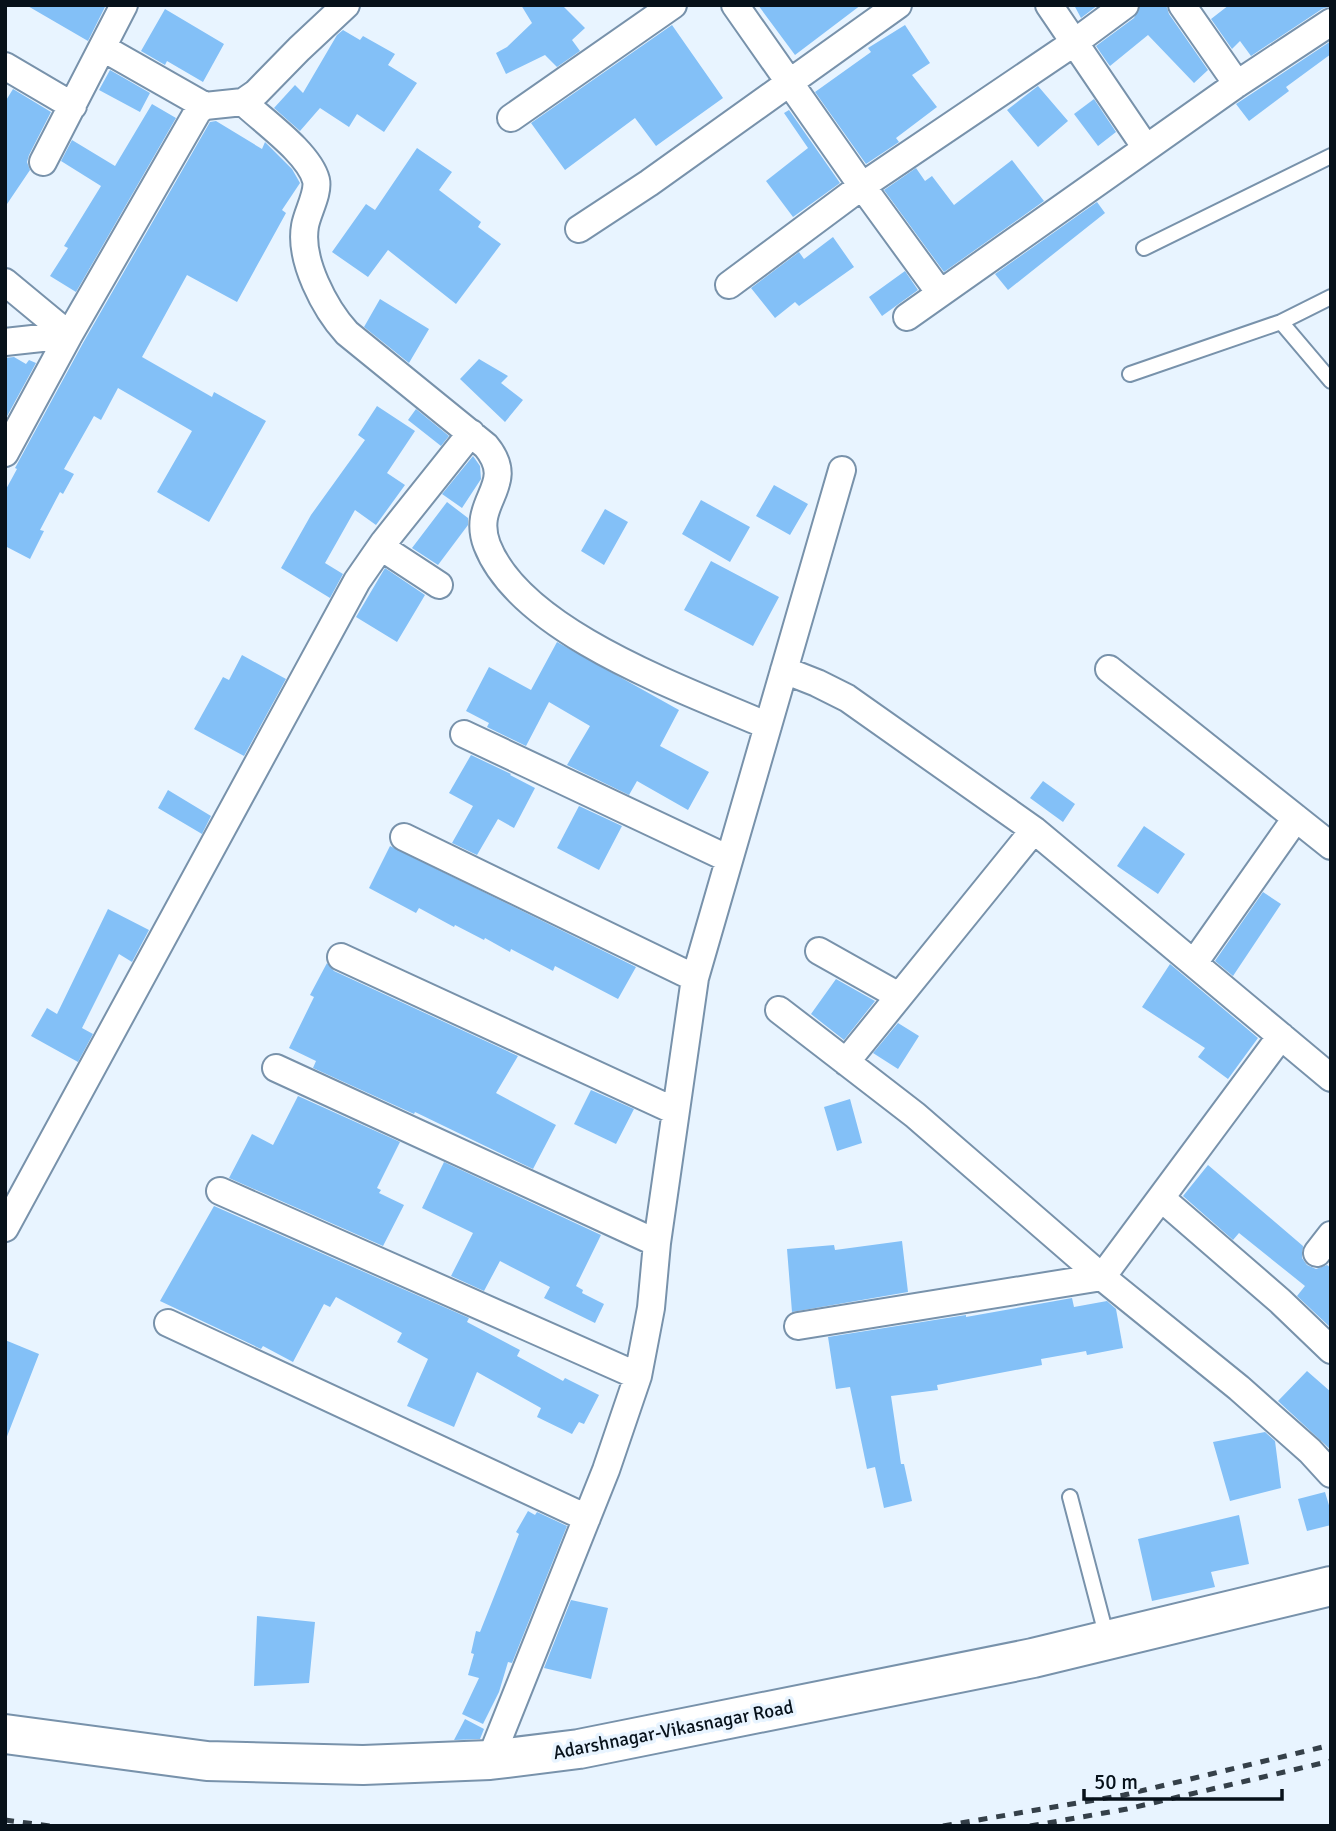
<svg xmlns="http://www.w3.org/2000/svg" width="1336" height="1831" viewBox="0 0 1336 1831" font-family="Signika,sans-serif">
  <rect width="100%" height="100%" fill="#e8f4ff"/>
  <path fill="#83c0f7" d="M 26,5 L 106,5 L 88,41 Z
    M 521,5 L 562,5 L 585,28 L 572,40 L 580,51 L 557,67 L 545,55 L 506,74 L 496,53 L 507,47 L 532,23 Z
    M 758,5 L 861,5 L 795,55 Z
    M 1074,5 L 1098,5 L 1081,18 Z
    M 1140,5 L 1166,5 L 1169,14 L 1208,70 L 1194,83 L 1148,35 L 1110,66 L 1107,62 L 1096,46 L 1134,18 Z
    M 1229,5 L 1331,5 L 1331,6 L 1322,9 L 1251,56 L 1240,41 L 1232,49 L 1211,19 Z
    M 165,9 L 224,44 L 203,82 L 167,61 L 165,65 L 141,51 Z
    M 672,25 L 723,98 L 656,146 L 635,118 L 565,170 L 531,123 Z
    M 905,25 L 930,63 L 912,75 L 937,107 L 896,138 L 899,142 L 866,164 L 815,92 L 871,52 L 868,48 Z
    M 343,30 L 360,40 L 363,36 L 395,54 L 388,65 L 417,83 L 384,132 L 357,114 L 349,127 L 320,108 L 300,131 L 274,108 L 295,85 L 303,93 L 337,35 Z
    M 1331,41 L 1331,54 L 1286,87 L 1289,91 L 1249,121 L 1236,104 Z
    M 110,70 L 150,93 L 140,112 L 99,90 Z
    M 1038,86 L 1068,121 L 1038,147 L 1007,110 Z
    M 13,89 L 51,112 L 29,155 L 27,162 L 30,170 L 5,207 L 5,102 Z
    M 1094,99 L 1116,132 L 1098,146 L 1074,114 Z
    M 152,104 L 176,118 L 76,292 L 50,276 L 68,248 L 64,246 L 101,186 L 61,161 L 72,140 L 115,166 Z
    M 789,110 L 840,183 L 793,217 L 766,181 L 808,148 L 784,113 Z
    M 216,121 L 262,149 L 265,142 L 292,169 L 300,183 L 282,210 L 286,213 L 237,302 L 187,275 L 142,357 L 212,397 L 214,392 L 266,421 L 209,522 L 157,492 L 192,431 L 118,388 L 101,420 L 94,416 L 64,469 L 74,474 L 63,494 L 60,492 L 40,530 L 44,531 L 30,559 L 5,546 L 5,491 L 17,469 L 15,468 L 83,343 L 210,122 Z
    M 417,148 L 452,172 L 439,190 L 481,222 L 478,227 L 501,244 L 456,304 L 388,250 L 368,277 L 332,252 L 366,204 L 375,210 Z
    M 1012,160 L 1044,201 L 944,272 L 884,190 L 916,168 L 925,181 L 932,176 L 954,205 Z
    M 1097,202 L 1105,213 L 1008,290 L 995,274 Z
    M 833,237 L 854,267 L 799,306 L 795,302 L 775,318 L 751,288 L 799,252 L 804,259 Z
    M 905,271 L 918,290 L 882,316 L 869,297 Z
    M 380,299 L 429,329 L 409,363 L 364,327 Z
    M 14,357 L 26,364 L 29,360 L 36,363 L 5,420 L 5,358 Z
    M 479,359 L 508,376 L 501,383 L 523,400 L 505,422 L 460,379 Z
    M 377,406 L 415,431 L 387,473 L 405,485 L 376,525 L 355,510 L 325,563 L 343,574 L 330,598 L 281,568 L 311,515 L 365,440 L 358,435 Z
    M 416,409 L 449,436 L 441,446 L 408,420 Z
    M 473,456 L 480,466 L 481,479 L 462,508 L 442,494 Z
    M 774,485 L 808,504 L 790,535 L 756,516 Z
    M 701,500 L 750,527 L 730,562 L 682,534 Z
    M 447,502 L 468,518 L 468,525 L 438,565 L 412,548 Z
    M 605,509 L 628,522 L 604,565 L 581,551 Z
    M 711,561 L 779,597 L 753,646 L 684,610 Z
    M 385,568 L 425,595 L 397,642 L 356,617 Z
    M 557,642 L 679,710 L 660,746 L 709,772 L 688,810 L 637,781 L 629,795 L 567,765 L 590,726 L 549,702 L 526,746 L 487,727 L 489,723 L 466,711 L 489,667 L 531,690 Z
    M 242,655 L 286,679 L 244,756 L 194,729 L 223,677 L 229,680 Z
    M 471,755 L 511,774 L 510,775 L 535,788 L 514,828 L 498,819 L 477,855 L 452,843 L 473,806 L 449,793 Z
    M 1043,781 L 1075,804 L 1063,822 L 1030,798 Z
    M 168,790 L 211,816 L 202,834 L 158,808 Z
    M 579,806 L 622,826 L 599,870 L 557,848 Z
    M 1144,826 L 1185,854 L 1158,894 L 1117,866 Z
    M 390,846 L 636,967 L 618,999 L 555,966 L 553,971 L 511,949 L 510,952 L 485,938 L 484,940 L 455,925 L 454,927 L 419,908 L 416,913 L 369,888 Z
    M 1263,892 L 1281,904 L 1233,976 L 1215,961 Z
    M 108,909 L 149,930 L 132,962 L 119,954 L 82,1028 L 93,1034 L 78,1062 L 31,1036 L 47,1008 L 57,1014 Z
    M 327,963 L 334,971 L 518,1056 L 496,1093 L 556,1125 L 533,1169 L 415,1112 L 414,1114 L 313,1068 L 316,1061 L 289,1048 L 314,997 L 310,995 Z
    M 1170,964 L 1258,1038 L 1228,1079 L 1198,1057 L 1205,1048 L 1142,1007 Z
    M 836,979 L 875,1001 L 844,1040 L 811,1014 Z
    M 898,1023 L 919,1036 L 898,1069 L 873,1053 Z
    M 591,1090 L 634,1109 L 616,1144 L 574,1124 Z
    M 298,1096 L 400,1142 L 377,1188 L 381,1190 L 379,1193 L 404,1205 L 383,1246 L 229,1178 L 252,1134 L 273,1145 Z
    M 850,1099 L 862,1143 L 837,1151 L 824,1107 Z
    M 444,1162 L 601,1235 L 576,1286 L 583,1290 L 582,1293 L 604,1304 L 595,1323 L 544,1298 L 550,1287 L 500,1261 L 484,1291 L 451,1276 L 473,1233 L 422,1208 Z
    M 1208,1165 L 1303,1246 L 1302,1258 L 1307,1265 L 1316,1269 L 1327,1265 L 1331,1268 L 1331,1328 L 1297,1296 L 1305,1286 L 1239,1233 L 1233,1240 L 1183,1196 Z
    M 214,1206 L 469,1318 L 467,1322 L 520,1350 L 517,1356 L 563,1381 L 565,1378 L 599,1395 L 584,1424 L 579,1422 L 572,1434 L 537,1417 L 541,1408 L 477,1372 L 454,1427 L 407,1406 L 428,1359 L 397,1342 L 402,1333 L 336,1297 L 330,1307 L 324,1304 L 293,1362 L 263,1346 L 261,1349 L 160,1301 Z
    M 902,1241 L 908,1292 L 792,1312 L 787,1249 L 834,1245 L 835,1250 Z
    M 1072,1298 L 1074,1307 L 1107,1301 L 1116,1309 L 1123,1348 L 1087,1355 L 1086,1351 L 1041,1359 L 1042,1365 L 937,1385 L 938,1390 L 891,1396 L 901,1464 L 904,1464 L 912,1501 L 884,1508 L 875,1467 L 867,1469 L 850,1387 L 836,1389 L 828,1337 L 966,1315 L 966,1317 Z
    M 5,1340 L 39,1354 L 6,1439 L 5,1439 Z
    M 1307,1371 L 1331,1392 L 1331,1450 L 1278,1401 Z
    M 1265,1432 L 1275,1441 L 1281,1488 L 1230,1501 L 1213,1442 Z
    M 1325,1492 L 1331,1512 L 1331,1525 L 1307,1531 L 1298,1499 Z
    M 528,1511 L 535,1515 L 537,1512 L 567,1526 L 512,1663 L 508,1662 L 499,1692 L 483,1724 L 462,1714 L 479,1678 L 468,1675 L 474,1654 L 471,1653 L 476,1631 L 480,1632 L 519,1534 L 516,1532 Z
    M 1239,1515 L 1249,1564 L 1211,1572 L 1215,1587 L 1152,1601 L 1138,1539 Z
    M 571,1600 L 608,1608 L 591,1679 L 544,1668 Z
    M 257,1616 L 315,1622 L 309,1683 L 254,1686 Z
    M 465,1719 L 484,1729 L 480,1739 L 454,1740 Z"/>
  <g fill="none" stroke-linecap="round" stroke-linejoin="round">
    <g stroke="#7892ab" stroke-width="18">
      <path id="lane" d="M 1144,248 L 1331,156
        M 1281,322 L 1331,381
        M 1130,374 L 1281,322 L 1331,297
        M 1070,1497 L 1107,1638"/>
    </g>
    <g stroke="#7892ab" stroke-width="30">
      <path id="street" d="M 735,5 L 862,186 L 940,293
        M 1049,5 L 1146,148
        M 1182,5 L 1237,84
        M 103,48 L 205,106
        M 5,66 L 73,106
        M 243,102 C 263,121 309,153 316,180 C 319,193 307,213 305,226 C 299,260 325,309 347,333 L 486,446 C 519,486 470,500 487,545 C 521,633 686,690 768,726
        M 511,118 L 673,5
        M 43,162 L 124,5
        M 579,229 L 649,183 L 898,5
        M 5,282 L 69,335
        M 729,285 L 862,186 L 1075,42 L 1125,5
        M 907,317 L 1237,84 L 1331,22
        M 5,342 L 69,335
        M 5,453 L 69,335 L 198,111 L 205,106 L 243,102 L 256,93 L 299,49 L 346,5
        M 381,547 L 439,585
        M 1109,669 L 1331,846
        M 784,670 L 817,683 L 847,698 L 1034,830 L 1331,1078
        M 464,734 L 729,859
        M 404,837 L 695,978
        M 819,951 L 899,996
        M 341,957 L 675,1111
        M 1194,963 L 1296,818
        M 779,1010 L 915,1115 L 1102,1277 L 1239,1388 L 1310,1451 L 1331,1474
        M 846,1062 L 1034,830
        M 276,1068 L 657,1243
        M 220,1191 L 638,1376
        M 1161,1198 L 1280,1301 L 1331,1350
        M 5,1228 L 357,581 L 384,542 L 471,433
        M 1317,1253 L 1331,1235
        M 168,1323 L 587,1518
        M 798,1326 L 1102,1277 L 1281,1036
        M 490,1760 L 606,1470 L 638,1376 L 651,1308 L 657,1243 L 695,978 L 842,470"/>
    </g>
    <g stroke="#7892ab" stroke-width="42">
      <path id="primary" d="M 5,1734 L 207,1761 L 363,1765 L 490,1760 L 579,1749 L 1033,1658 L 1331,1586"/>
    </g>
    <use href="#lane" stroke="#fff" stroke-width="14"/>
    <use href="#street" stroke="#fff" stroke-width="26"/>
    <use href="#primary" stroke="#fff" stroke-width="38"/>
    <path stroke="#354049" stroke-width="5" stroke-dasharray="9 9" stroke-linecap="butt" d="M 5,1820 L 50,1826
      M 943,1826 L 1124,1795 L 1331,1745
      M 1030,1826 L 1127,1809 L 1331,1761"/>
  </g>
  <g text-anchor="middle" stroke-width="7" stroke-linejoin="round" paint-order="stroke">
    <g font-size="19" fill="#07111a" stroke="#e8f4ff">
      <text transform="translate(673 1729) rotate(-11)" y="7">Adarshnagar-Vikasnagar Road</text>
    </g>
  </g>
  <rect width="1336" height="1831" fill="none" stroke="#07111a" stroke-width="14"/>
  <path d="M1084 1789v10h198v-10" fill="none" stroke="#07111a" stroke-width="3.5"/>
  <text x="1094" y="1789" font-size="21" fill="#07111a" stroke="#e8f4ff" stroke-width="5" paint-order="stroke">50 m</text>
</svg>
